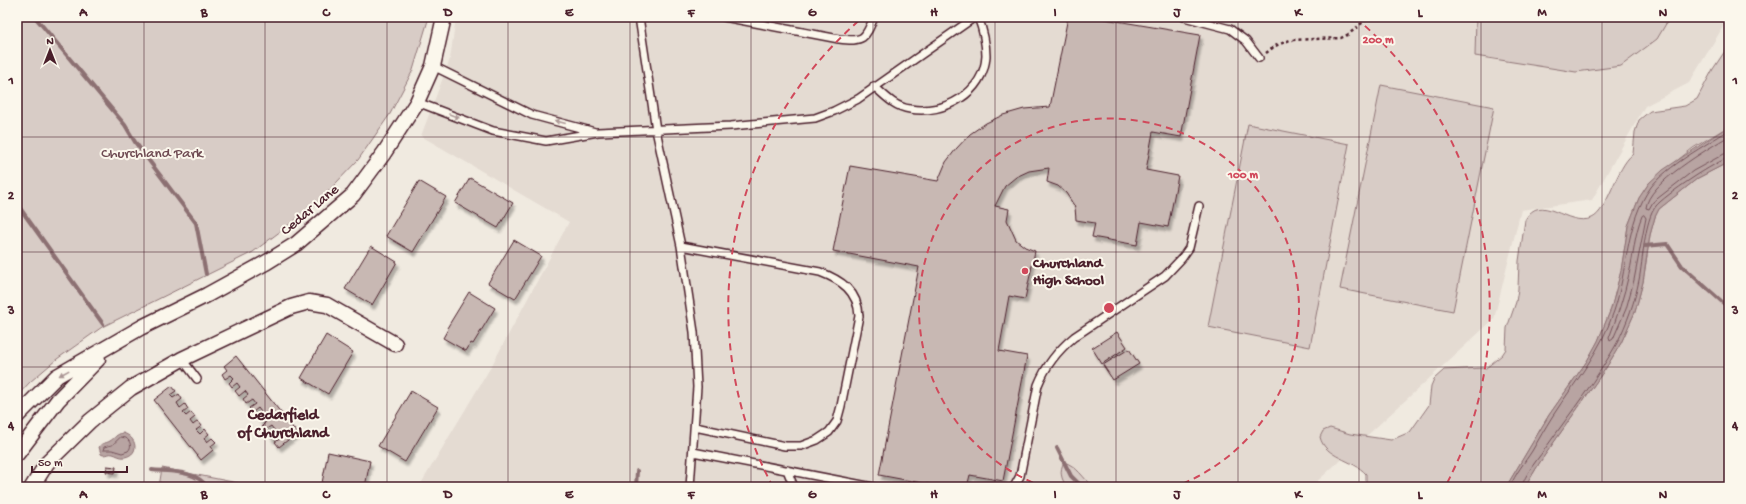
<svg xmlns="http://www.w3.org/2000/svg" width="1746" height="504" viewBox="0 0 1746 504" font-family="'Gochi Hand',sans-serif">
  <defs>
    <filter id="shadow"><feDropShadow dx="2.5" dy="4.5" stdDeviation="1" flood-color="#0004"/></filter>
  </defs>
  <rect width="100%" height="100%" fill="#f0eae0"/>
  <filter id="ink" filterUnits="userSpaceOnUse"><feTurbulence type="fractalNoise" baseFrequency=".025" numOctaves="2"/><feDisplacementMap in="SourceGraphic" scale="8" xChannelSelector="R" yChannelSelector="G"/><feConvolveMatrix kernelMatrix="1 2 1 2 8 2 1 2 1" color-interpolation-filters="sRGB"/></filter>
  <g filter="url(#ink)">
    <path fill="#e4dbd2" d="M 456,17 L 1729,17 L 1689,83 L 1645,106 L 1592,200 L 1521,210 L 1494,319 L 1311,487 L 419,487 L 492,365 L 569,222 L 421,136 L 450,59 Z"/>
    <path fill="#d8ccc6" stroke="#917678" d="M 17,17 L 429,17 L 413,70 L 390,114 L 358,160 L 314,206 L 253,252 L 102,327 L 57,359 L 30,382 L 17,396 Z
      M 1476,17 L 1670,17 L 1657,39 L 1621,66 L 1576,72 L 1475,56 Z
      M 1729,45 L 1729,126 L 1693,148 L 1649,183 L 1639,198 L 1628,226 L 1621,271 L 1611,309 L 1598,341 L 1587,361 L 1549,415 L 1506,487 L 1366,487 L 1366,474 C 1353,459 1325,458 1320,437 L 1323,431 L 1330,428 L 1350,434 L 1391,440 L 1410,432 L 1429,405 L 1431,386 L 1434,379 L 1444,370 L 1486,368 L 1502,355 L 1506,349 L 1507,328 L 1516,302 L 1518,289 L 1519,261 L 1525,220 C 1541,190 1567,228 1592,218 C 1608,211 1616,167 1633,154 L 1635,132 L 1639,120 L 1650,111 L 1685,106 L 1697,99 L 1713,69 Z
      M 1381,85 L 1494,107 L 1453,311 L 1340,289 Z
      M 1248,124 L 1349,144 L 1310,347 L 1208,327 Z
      M 1729,162 L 1729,487 L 1525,487 L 1540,462 L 1606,368 L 1621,343 L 1635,312 L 1643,282 L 1650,235 L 1655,217 L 1659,209 L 1698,178 Z
      M 1064,462 C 1077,466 1083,478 1093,487 L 1067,487 C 1061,479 1059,471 1064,462 Z
      M 162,468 L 258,487 L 159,487 Z"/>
    <path fill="#b8a4a2" stroke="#8c6f72" d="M 1729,126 L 1729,162 L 1698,178 L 1659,209 L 1655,217 L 1650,235 L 1643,282 L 1635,312 L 1621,343 L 1606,368 L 1540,462 L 1525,487 L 1506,487 L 1549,415 L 1587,361 L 1598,341 L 1611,309 L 1621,271 L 1628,226 L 1639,198 L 1649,183 L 1663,170 Z
      M 123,433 C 137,437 140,454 125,457 C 120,458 117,455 113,454 C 110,453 106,455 103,455 L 101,454 L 99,447 C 102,442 105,444 110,441 C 115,438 116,434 123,433 Z"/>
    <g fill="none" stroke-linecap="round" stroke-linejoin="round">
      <path stroke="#76545b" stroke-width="1" d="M 1729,136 C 1708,149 1648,183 1646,208 L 1649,209 L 1653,202 L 1693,171 L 1724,154 L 1729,153
        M 1644,215 L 1646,218 L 1634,280 L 1626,309 L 1613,339 L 1610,341 L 1609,338 C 1617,317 1624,296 1629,274 C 1634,254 1634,235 1642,216 Z
        M 121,437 L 126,438 C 131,442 132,447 128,451 L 122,453 L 112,450 L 103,450 L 104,447 L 112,445 Z
        M 1510,487 C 1515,474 1525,462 1532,451 C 1539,439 1545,428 1552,417 C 1576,380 1600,353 1614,311 C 1628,270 1625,223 1651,187 C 1667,166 1706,145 1729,130
        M 1522,487 C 1523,476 1541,455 1547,446 C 1571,412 1597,379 1617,343 C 1627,323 1635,301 1639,280 C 1643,261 1644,221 1656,206 C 1664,196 1717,160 1729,158"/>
      <path stroke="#8c6f72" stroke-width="4" d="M 35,17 L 125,125 L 135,142 L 196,223 L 206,274
        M 17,204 L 103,324
        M 1645,246 L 1667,244 L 1682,266 L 1729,308
        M 1057,448 L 1071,476 L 1082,487
        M 152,470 C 170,472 196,470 207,487
        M 636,487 L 637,471"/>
    </g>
    <path fill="#c8b8b3" stroke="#4a1f2b" filter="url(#shadow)" d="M 1068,17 L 1093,17 L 1200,35 L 1181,137 L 1153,132 L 1146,170 L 1178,176 L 1168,227 L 1141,222 L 1137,245 L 1092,237 L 1095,223 L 1076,220 L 1075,207 L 1066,193 L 1058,186 L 1047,182 L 1049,168 L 1029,171 L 1016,177 L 1005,186 L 995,206 L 1009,209 L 1007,220 L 1016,240 L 1025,247 L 1035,251 L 1025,299 L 1009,296 L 999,351 L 1027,356 L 1003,481 L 970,475 L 967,487 L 943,487 L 879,475 L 919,267 L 833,251 L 850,166 L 938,181 L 946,162 L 956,149 L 970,134 L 986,123 L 1003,115 L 1024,109 L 1050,107 Z
      M 470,178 L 513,203 L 498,228 L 455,203 Z
      M 419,181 L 446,197 L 413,252 L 386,236 Z
      M 514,240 L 541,256 L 515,299 L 488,283 Z
      M 371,246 L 397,262 L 372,305 L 345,289 Z
      M 469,292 L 495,308 L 473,344 L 471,343 L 466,351 L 443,338 L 448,329 L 447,328 Z
      M 1117,332 L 1127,347 L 1102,364 L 1092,348 Z
      M 326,335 L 353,352 L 328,394 L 301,378 Z
      M 1129,349 L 1139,364 L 1113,380 L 1103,365 Z
      M 236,356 L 297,433 L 279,447 L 275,442 L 281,438 L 277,435 L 272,439 L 269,434 L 274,430 L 271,426 L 265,430 L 262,426 L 267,421 L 264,418 L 260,421 L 256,416 L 261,412 L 258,408 L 253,412 L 249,408 L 255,404 L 252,400 L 246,404 L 243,399 L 248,395 L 245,391 L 239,396 L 235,391 L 240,387 L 237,383 L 232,387 L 229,383 L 234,378 L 231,375 L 225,379 L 222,374 L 227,370 L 224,366 Z
      M 172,386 L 176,391 L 170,395 L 173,398 L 179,394 L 182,399 L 177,403 L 180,408 L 185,404 L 188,409 L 183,413 L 186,416 L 191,412 L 195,417 L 190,421 L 193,425 L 198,421 L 202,426 L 196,430 L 200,434 L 205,429 L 209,434 L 204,438 L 207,442 L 212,438 L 216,442 L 211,446 L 213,450 L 201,460 L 154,400 Z
      M 411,391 L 438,407 L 405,462 L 378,446 Z
      M 328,452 L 370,461 L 365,487 L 341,487 L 322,483 Z
      M 107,466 L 116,467 L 115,473 L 106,472 Z"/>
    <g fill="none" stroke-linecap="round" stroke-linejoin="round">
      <g stroke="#4a1f2b" stroke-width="10">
        <path id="service" d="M 639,17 L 656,130 L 681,246 L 694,332 L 697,387 L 690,487
          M 724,17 L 839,39 C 864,42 865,39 874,17
          M 1184,17 L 1230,29 L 1246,41 L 1259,58
          M 433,66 L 532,115 L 595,132
          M 874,86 C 885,96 895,107 910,109 C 944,115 984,93 986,56 C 986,42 983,30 978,17
          M 417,102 L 493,131 L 546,141 L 598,132 L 731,126 L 815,118 L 834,111 L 858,99 L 975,17
          M 681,246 L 820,272 C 841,280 858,291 859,316 L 841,406 L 837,421 L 829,432 L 817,440 L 801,446 L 785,446 L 695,427
          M 182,359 L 197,379
          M 693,452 L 873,487
          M 787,470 L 794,487
          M 1014,487 L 1020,476 L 1038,385 C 1046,365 1057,351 1074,337 L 1165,276 L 1182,258 L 1189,248 L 1199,206"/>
      </g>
      <g stroke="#4a1f2b" stroke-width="17">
        <path id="minor" d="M 17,416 L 57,376 L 142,327 L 207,295 L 267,262 L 296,244 L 353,195 L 384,153 L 417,102 L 433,66 L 444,17
          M 17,454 L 58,400 L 98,359
          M 32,487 L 47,463 L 90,421 L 131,388 L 182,359 L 291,307 L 309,302 L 327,305 L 395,344"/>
      </g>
      <path stroke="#4a1f2b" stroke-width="2.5" stroke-dasharray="3 3" stroke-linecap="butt" d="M 1266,53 L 1275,46 L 1290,40 L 1341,38 L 1349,34 L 1369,17"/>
      <use href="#service" stroke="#fbf7ec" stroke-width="7"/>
      <use href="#minor" stroke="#fbf7ec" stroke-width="14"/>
    </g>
    <defs><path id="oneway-solid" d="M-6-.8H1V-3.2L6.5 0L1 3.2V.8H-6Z"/></defs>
    <g fill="#ab9695">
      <use href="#oneway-solid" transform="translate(454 116) rotate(21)"/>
      <use href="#oneway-solid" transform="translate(560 122) rotate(-165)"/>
      <use href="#oneway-solid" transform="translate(64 373) rotate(151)"/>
    </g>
  </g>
  <path fill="none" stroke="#4a1f2b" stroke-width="1" stroke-opacity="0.55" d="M 144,17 L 144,487M 265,17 L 265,487M 387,17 L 387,487M 508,17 L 508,487M 630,17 L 630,487M 751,17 L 751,487M 873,17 L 873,487M 995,17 L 995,487M 1116,17 L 1116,487M 1238,17 L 1238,487M 1359,17 L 1359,487M 1481,17 L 1481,487M 1602,17 L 1602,487M 17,137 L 1729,137M 17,252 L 1729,252M 17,367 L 1729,367"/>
  <g fill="none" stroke="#d1495b" stroke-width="2" stroke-dasharray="7 5">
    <path d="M1044 487A190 190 0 1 1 1174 487"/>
    <path d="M773 487A381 381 0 0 1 862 18M1356 18A381 381 0 0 1 1445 487"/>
  </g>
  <circle fill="#d1495b" stroke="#fbf7ec" stroke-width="1.5" cx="1025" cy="271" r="4"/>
  <g text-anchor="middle" stroke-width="4" stroke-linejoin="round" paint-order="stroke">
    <g font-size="15" fill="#6e4a52" stroke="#fbf7ec">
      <text x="152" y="157">Churchland Park</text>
    </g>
    <g font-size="15" fill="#4a1f2b" stroke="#fbf7ec">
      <text transform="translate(309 209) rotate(-40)" y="5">Cedar Lane</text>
    </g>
    <g font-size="15" font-weight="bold" fill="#4a1f2b" stroke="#fbf7ec" text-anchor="start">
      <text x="1033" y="267">Churchland<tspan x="1033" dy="17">High School</tspan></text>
    </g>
    <g font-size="16" font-weight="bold" fill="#4a1f2b" stroke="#fbf7ec">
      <text x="283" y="419">Cedarfield<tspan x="283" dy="18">of Churchland</tspan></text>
    </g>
  </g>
  <circle cx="1109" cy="308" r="6" fill="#d1495b" stroke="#fbf7ec" stroke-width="2"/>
  <g font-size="12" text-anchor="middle" font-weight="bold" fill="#d1495b" stroke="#fbf7ec" stroke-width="4" stroke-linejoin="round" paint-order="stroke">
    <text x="1378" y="43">200 m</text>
    <text x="1243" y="178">100 m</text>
  </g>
  <rect width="1746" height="504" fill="none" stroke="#fbf7ec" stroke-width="44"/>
  <g transform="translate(50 50)" stroke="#fbf7ec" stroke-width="3" paint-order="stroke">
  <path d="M0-3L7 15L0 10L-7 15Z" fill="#4a1f2b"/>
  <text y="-6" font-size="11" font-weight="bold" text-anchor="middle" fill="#4a1f2b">N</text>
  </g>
  <path d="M32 466v6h95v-6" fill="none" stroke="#4a1f2b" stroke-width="2"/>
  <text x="38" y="466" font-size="12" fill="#4a1f2b" stroke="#fbf7ec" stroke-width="3" paint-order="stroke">50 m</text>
  <rect x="22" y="22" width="1702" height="460" fill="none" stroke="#4a1f2b" stroke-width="1.5"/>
  <g font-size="13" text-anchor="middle" font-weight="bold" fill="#4a1f2b">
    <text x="83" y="16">A</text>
    <text x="204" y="16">B</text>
    <text x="326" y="16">C</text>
    <text x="448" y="16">D</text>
    <text x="569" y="16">E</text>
    <text x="691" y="16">F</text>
    <text x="812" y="16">G</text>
    <text x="934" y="16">H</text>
    <text x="1055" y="16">I</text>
    <text x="1177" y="16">J</text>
    <text x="1298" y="16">K</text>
    <text x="1420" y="16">L</text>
    <text x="1542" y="16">M</text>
    <text x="1663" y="16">N</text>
    <text x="11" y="84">1</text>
    <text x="1735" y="84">1</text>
    <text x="11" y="199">2</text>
    <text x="1735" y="199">2</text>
    <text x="11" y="314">3</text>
    <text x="1735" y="314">3</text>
    <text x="11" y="429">4</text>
    <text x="1735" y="429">4</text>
    <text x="83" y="498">A</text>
    <text x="204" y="498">B</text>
    <text x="326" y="498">C</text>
    <text x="448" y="498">D</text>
    <text x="569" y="498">E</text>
    <text x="691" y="498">F</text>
    <text x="812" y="498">G</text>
    <text x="934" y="498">H</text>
    <text x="1055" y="498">I</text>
    <text x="1177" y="498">J</text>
    <text x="1298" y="498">K</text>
    <text x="1420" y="498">L</text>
    <text x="1542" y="498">M</text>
    <text x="1663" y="498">N</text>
  </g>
</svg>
